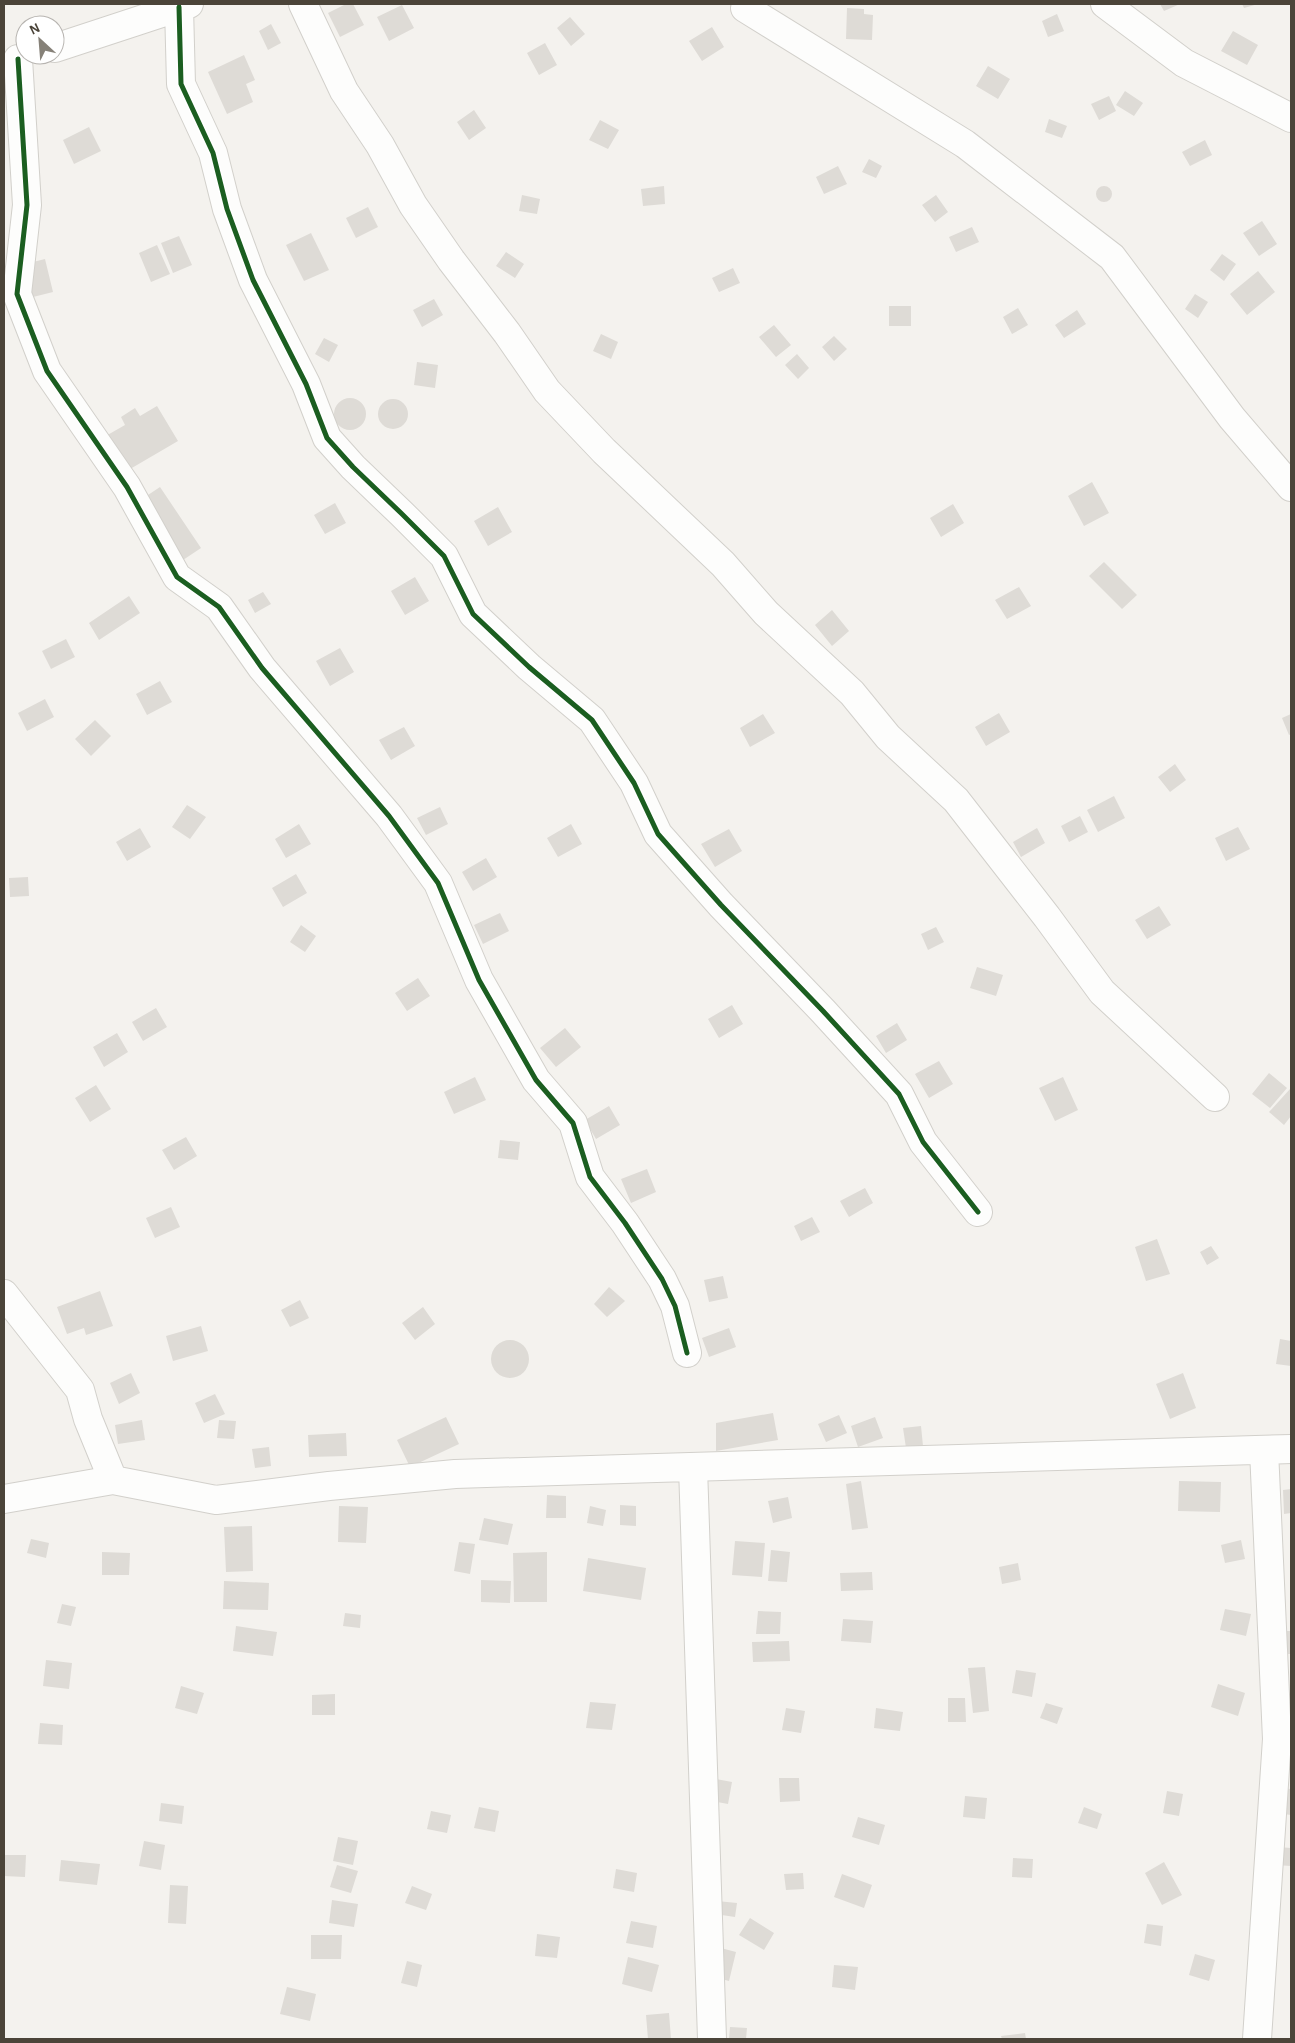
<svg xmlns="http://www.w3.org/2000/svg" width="1295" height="2043" viewBox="0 0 1295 2043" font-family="'Alegreya Sans',sans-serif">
  <rect width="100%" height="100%" fill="#f4f2ee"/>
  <path fill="#dedbd6" d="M 346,4 L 353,4 L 364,25 L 340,37 L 328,13 Z
    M 1160,4 L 1180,4 L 1164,11 Z
    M 1242,4 L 1258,4 L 1244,8 Z
    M 402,5 L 414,28 L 389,41 L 377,17 Z
    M 847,8 L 864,9 L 864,14 L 873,15 L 872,40 L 846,39 Z
    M 1057,14 L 1064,31 L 1048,37 L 1042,21 Z
    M 570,17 L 585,34 L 571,46 L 557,28 Z
    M 271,24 L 281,43 L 268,50 L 259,31 Z
    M 712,27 L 724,47 L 702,61 L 689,41 Z
    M 1233,31 L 1258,45 L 1247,65 L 1221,51 Z
    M 545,43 L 557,65 L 539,75 L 527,53 Z
    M 244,55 L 255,80 L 246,84 L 253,102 L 227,114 L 208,72 Z
    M 988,66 L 1010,79 L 998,99 L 976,86 Z
    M 1125,91 L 1143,103 L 1134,116 L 1116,105 Z
    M 1109,96 L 1116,111 L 1099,120 L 1091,104 Z
    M 474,110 L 486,128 L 469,140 L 457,122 Z
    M 1049,119 L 1067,126 L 1062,138 L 1045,132 Z
    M 600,120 L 619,130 L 608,149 L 589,140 Z
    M 89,127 L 101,151 L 74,164 L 63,140 Z
    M 1205,140 L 1212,155 L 1190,166 L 1182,152 Z
    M 869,159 L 882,166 L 876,178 L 862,172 Z
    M 838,166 L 847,184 L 824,194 L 816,177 Z
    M1096 194a8 8 0 1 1 16 0a8 8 0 1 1-16 0Z
    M 664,186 L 665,204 L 643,206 L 641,189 Z
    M 522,195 L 540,199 L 537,214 L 519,211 Z
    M 936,195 L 948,212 L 935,222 L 922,205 Z
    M 368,207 L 378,227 L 356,238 L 346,218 Z
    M 1262,221 L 1277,244 L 1259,256 L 1243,233 Z
    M 972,227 L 979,242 L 956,252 L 949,237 Z
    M 311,233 L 329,270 L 304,281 L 286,245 Z
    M 179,236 L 192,265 L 173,273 L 161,243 Z
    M 157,245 L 170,274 L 151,282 L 139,253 Z
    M 506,252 L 524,264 L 515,278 L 496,266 Z
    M 1222,254 L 1236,264 L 1224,281 L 1210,270 Z
    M 45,259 L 53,292 L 33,297 L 25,264 Z
    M 733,268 L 740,283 L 719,292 L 712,278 Z
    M 1258,271 L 1275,292 L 1247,315 L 1230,294 Z
    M 1195,294 L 1208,302 L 1198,318 L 1185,309 Z
    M 434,299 L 443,315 L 422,327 L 413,310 Z
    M 889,306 L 911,306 L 911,326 L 889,326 Z
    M 1018,308 L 1028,325 L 1012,334 L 1003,317 Z
    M 1077,310 L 1086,324 L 1064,338 L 1055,325 Z
    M 774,325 L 791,345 L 776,357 L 759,337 Z
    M 601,334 L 618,342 L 611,359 L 593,351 Z
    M 834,336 L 847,349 L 834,361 L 822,347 Z
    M 324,338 L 338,345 L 329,362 L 315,354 Z
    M 797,354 L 809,368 L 798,379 L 785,365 Z
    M 417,362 L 438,365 L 435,388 L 414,385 Z
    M334 414a16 16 0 1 1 32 0a16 16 0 1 1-32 0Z
    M378 414a15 15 0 1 1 30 0a15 15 0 1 1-30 0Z
    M 157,406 L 178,441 L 125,472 L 104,437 L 125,425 L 121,417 L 135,408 L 140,416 Z
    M 1092,482 L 1109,513 L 1084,526 L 1068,496 Z
    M 160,487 L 201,548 L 183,560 L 142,499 Z
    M 335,503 L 346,523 L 325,534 L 314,515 Z
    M 953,504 L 964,523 L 941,537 L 930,518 Z
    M 498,507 L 512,532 L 488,546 L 474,521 Z
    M 1104,562 L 1137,595 L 1122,609 L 1089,576 Z
    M 415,577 L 429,601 L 405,615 L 391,591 Z
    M 1019,587 L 1031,606 L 1007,619 L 995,600 Z
    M 263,592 L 271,604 L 255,613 L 248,600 Z
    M 129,596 L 140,613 L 99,640 L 89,623 Z
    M 832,610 L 849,631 L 832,646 L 815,625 Z
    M 66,639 L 75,657 L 51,669 L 42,651 Z
    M 340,648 L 354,672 L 330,686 L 316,661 Z
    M 160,681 L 172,702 L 147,715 L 136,694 Z
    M 45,699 L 54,717 L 27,731 L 18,713 Z
    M 999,713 L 1010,732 L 986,746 L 975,727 Z
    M 763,714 L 775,733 L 750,747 L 740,728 Z
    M 1291,714 L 1291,734 L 1289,735 L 1282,718 Z
    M 95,720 L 111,736 L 91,756 L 75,739 Z
    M 404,727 L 415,746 L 391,760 L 379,740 Z
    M 1175,764 L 1186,780 L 1170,792 L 1158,777 Z
    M 1114,796 L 1125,818 L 1098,832 L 1087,810 Z
    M 187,805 L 206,817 L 190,839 L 172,827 Z
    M 440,807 L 448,824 L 426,835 L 417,818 Z
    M 1080,816 L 1088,832 L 1069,842 L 1061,826 Z
    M 299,824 L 311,844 L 286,858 L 275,839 Z
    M 571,824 L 582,844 L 558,857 L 547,838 Z
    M 1238,827 L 1250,849 L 1226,861 L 1215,838 Z
    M 140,828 L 151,847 L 127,861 L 116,842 Z
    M 1037,828 L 1045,843 L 1021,857 L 1013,842 Z
    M 729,829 L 742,851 L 715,867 L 701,844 Z
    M 486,858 L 497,877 L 473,891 L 462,872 Z
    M 296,874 L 307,893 L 283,907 L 272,888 Z
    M 28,877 L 29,896 L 10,897 L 9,878 Z
    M 1159,906 L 1171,925 L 1147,939 L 1135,920 Z
    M 500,913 L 509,931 L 483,944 L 474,925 Z
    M 301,925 L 316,936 L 305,952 L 290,942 Z
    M 936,927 L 944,942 L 928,950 L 921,934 Z
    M 977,967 L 1003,975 L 996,996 L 970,988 Z
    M 418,978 L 430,996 L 407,1011 L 395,993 Z
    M 732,1005 L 743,1024 L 719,1038 L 708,1019 Z
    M 156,1008 L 167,1027 L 143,1041 L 132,1022 Z
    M 897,1023 L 907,1040 L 886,1053 L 876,1036 Z
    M 565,1028 L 581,1047 L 556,1067 L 540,1048 Z
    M 117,1033 L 128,1052 L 104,1067 L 93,1047 Z
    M 939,1061 L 953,1084 L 929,1098 L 915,1074 Z
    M 1269,1073 L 1287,1088 L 1270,1108 L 1252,1094 Z
    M 475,1077 L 486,1100 L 454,1114 L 444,1092 Z
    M 1063,1077 L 1078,1110 L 1055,1121 L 1039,1088 Z
    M 96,1085 L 111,1109 L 90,1122 L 75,1098 Z
    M 1290,1089 L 1291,1116 L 1284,1125 L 1269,1112 Z
    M 609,1106 L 620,1125 L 596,1139 L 585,1120 Z
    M 186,1137 L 197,1156 L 174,1170 L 162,1150 Z
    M 500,1140 L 520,1142 L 518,1160 L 498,1158 Z
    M 647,1169 L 656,1192 L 631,1203 L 621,1179 Z
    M 865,1188 L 873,1203 L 849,1217 L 840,1201 Z
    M 171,1207 L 180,1227 L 155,1238 L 146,1218 Z
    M 812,1217 L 820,1232 L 801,1241 L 794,1226 Z
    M 1157,1239 L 1170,1274 L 1146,1281 L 1135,1247 Z
    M 1211,1246 L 1219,1258 L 1207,1265 L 1200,1252 Z
    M 723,1276 L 728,1298 L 709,1302 L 704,1280 Z
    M 609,1287 L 625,1301 L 607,1317 L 594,1304 Z
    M 100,1291 L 113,1326 L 86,1335 L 84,1328 L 67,1334 L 57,1307 Z
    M 300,1300 L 309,1318 L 290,1327 L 281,1310 Z
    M 423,1307 L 435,1324 L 415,1340 L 402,1323 Z
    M 201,1326 L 208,1351 L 173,1361 L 166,1336 Z
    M 729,1328 L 736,1347 L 709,1357 L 702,1338 Z
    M 1280,1339 L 1291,1341 L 1291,1366 L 1276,1364 Z
    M491 1359a19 19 0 1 1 38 0a19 19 0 1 1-38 0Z
    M 131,1373 L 140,1393 L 119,1404 L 110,1383 Z
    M 1183,1373 L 1196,1408 L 1170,1419 L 1156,1384 Z
    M 215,1394 L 225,1414 L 204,1423 L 195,1403 Z
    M 773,1413 L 778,1440 L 716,1451 L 716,1423 Z
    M 839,1415 L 847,1433 L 826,1442 L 818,1424 Z
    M 446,1417 L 459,1444 L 410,1467 L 397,1440 Z
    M 875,1417 L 883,1438 L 858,1447 L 851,1426 Z
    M 142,1420 L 145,1440 L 118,1444 L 115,1425 Z
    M 219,1420 L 236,1421 L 234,1439 L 217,1438 Z
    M 921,1426 L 923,1446 L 906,1448 L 903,1428 Z
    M 346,1433 L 347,1456 L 309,1457 L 308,1435 Z
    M 269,1447 L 271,1466 L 255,1468 L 252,1449 Z
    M 861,1481 L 868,1528 L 852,1530 L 846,1484 Z
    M 1179,1481 L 1221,1482 L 1220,1512 L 1178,1511 Z
    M 1291,1489 L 1291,1513 L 1284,1514 L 1283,1490 Z
    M 547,1495 L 566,1496 L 566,1518 L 546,1518 Z
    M 788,1497 L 792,1518 L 773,1523 L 768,1501 Z
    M 620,1505 L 636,1506 L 636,1526 L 620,1525 Z
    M 339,1506 L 368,1507 L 366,1543 L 338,1542 Z
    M 590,1506 L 606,1510 L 603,1526 L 587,1523 Z
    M 484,1518 L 513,1524 L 508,1545 L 479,1540 Z
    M 252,1526 L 253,1571 L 226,1572 L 224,1527 Z
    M 31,1539 L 49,1543 L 46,1558 L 27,1553 Z
    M 1241,1540 L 1245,1559 L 1225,1563 L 1221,1545 Z
    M 735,1541 L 765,1543 L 762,1577 L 732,1575 Z
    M 459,1542 L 475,1544 L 470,1574 L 454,1571 Z
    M 771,1550 L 790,1552 L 787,1582 L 768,1581 Z
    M 102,1552 L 130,1553 L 129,1575 L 102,1575 Z
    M 547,1552 L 547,1602 L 514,1602 L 513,1553 Z
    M 588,1558 L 646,1568 L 641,1600 L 583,1591 Z
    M 1018,1563 L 1021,1580 L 1002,1584 L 999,1567 Z
    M 872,1572 L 873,1590 L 841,1591 L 840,1573 Z
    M 481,1580 L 511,1581 L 510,1603 L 481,1602 Z
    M 224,1581 L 269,1583 L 268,1610 L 223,1609 Z
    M 62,1604 L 76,1607 L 71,1626 L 57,1623 Z
    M 1225,1609 L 1251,1614 L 1246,1636 L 1220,1630 Z
    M 758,1611 L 781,1612 L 780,1634 L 756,1634 Z
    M 345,1613 L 361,1615 L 360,1628 L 343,1626 Z
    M 843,1619 L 873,1621 L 871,1643 L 841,1641 Z
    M 236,1626 L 277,1632 L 273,1656 L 233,1651 Z
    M 1281,1631 L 1291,1631 L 1291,1654 L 1282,1654 Z
    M 789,1641 L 790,1661 L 753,1662 L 752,1642 Z
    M 46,1660 L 72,1663 L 69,1689 L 43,1686 Z
    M 985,1667 L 989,1711 L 973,1713 L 968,1668 Z
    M 1016,1670 L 1036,1673 L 1032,1697 L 1012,1693 Z
    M 1218,1684 L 1245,1693 L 1238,1716 L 1211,1707 Z
    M 181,1686 L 204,1693 L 197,1714 L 175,1708 Z
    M 335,1694 L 335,1715 L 312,1715 L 312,1695 Z
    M 948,1698 L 965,1698 L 966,1722 L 948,1722 Z
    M 590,1702 L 616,1704 L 612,1730 L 586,1728 Z
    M 1046,1703 L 1063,1708 L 1057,1724 L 1040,1718 Z
    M 786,1708 L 805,1711 L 801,1733 L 782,1730 Z
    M 876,1708 L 903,1712 L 900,1731 L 874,1728 Z
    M 40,1723 L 63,1725 L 62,1745 L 38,1744 Z
    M 779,1778 L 799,1778 L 800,1801 L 780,1802 Z
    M 716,1779 L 732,1782 L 728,1804 L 712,1801 Z
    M 1280,1788 L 1291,1789 L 1291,1815 L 1276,1813 Z
    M 1167,1791 L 1183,1794 L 1179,1816 L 1163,1813 Z
    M 965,1796 L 987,1798 L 985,1819 L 963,1817 Z
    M 161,1803 L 184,1806 L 182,1824 L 159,1821 Z
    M 479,1807 L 499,1811 L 495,1832 L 474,1828 Z
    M 1084,1807 L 1102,1814 L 1097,1829 L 1078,1823 Z
    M 431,1811 L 451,1815 L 447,1833 L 427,1829 Z
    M 858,1817 L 885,1825 L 879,1845 L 852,1837 Z
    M 338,1837 L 358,1841 L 353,1865 L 333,1861 Z
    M 144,1841 L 165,1845 L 161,1870 L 139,1866 Z
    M 1278,1847 L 1291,1848 L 1291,1866 L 1276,1865 Z
    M 4,1855 L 26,1855 L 25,1877 L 4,1876 Z
    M 1013,1858 L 1033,1859 L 1032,1878 L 1012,1877 Z
    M 61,1860 L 100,1864 L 97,1885 L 59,1881 Z
    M 1164,1862 L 1182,1895 L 1162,1905 L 1145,1873 Z
    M 337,1865 L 358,1871 L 351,1893 L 330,1887 Z
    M 616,1869 L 637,1873 L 634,1892 L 613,1888 Z
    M 803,1873 L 804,1889 L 786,1890 L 784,1874 Z
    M 842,1874 L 872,1885 L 864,1908 L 834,1897 Z
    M 170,1885 L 188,1886 L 186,1924 L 168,1923 Z
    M 412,1886 L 432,1894 L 426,1910 L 405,1903 Z
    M 332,1900 L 358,1904 L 354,1927 L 329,1923 Z
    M 717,1901 L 737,1903 L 735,1917 L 715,1914 Z
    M 750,1918 L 774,1933 L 764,1950 L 739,1935 Z
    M 631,1921 L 657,1926 L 653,1948 L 626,1943 Z
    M 1147,1924 L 1163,1926 L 1161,1946 L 1144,1943 Z
    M 537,1934 L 560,1937 L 557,1958 L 535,1956 Z
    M 311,1935 L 342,1935 L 341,1959 L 311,1959 Z
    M 717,1947 L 736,1952 L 729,1981 L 710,1976 Z
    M 1195,1954 L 1215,1960 L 1209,1981 L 1189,1975 Z
    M 628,1957 L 659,1965 L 652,1992 L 622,1984 Z
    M 407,1961 L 422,1965 L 417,1987 L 401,1983 Z
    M 834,1965 L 858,1967 L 855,1990 L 832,1987 Z
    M 287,1987 L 316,1994 L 310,2021 L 280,2014 Z
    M 669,2013 L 671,2039 L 648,2039 L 646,2015 Z
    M 730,2027 L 747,2028 L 746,2039 L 729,2039 Z
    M 1025,2033 L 1026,2039 L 1002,2039 L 1001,2036 Z"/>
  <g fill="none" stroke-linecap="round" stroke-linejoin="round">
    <g stroke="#d2d0cb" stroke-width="30">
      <path id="minor" d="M 303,4 L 344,91 L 380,145 L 413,205 L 451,260 L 507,333 L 547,391 L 604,451 L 723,564 L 766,613 L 852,693 L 888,737 L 956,800 L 1047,917 L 1102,992 L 1215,1097
        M 1105,4 L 1184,63 L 1291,118
        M 179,7 L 181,84 L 213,153 L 227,209 L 253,280 L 306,384 L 327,438 L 353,467 L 402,514 L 444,556 L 473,614 L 529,667 L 592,720 L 634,783 L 658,834 L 721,905 L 823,1011 L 899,1094 L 923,1142 L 978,1212
        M 745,8 L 965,144 L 1112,257 L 1232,418 L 1291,487
        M 55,48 L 189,4
        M 18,59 L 27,205 L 17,294 L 47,371 L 127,487 L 177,577 L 219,607 L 262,668 L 389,816 L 438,883 L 479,980 L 536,1080 L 573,1123 L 590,1177 L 625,1223 L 662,1279 L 675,1306 L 687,1353
        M 4,1294 L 80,1390 L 88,1419 L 113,1480
        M 693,1467 L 712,2039
        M 4,1499 L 113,1480 L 216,1500 L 329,1486 L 455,1474 L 1291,1449
        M 1257,2039 L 1277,1739 L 1264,1450"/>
    </g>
    <use href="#minor" stroke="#fdfdfc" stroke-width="28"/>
    <g stroke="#fff" stroke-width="8">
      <path id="cycleway" d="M 179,7 L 181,84 L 213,153 L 227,209 L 253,280 L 306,384 L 327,438 L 353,467 L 402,514 L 444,556 L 473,614 L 529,667 L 592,720 L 634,783 L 658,834 L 721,905 L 823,1011 L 899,1094 L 923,1142 L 978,1212
        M 18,59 L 27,205 L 17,294 L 47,371 L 127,487 L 177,577 L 219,607 L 262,668 L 389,816 L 438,883 L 479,980 L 536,1080 L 573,1123 L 590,1177 L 625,1223 L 662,1279 L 675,1306 L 687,1353"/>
    </g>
    <use href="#cycleway" stroke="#1b5e20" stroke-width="5"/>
  </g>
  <rect width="1295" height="2043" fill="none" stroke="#4b4439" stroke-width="10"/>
  <g transform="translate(40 40) rotate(334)"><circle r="24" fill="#ffffff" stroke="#b7b4b0"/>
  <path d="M0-4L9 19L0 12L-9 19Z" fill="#868178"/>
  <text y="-8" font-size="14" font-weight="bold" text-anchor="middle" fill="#4b4439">N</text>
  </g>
</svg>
